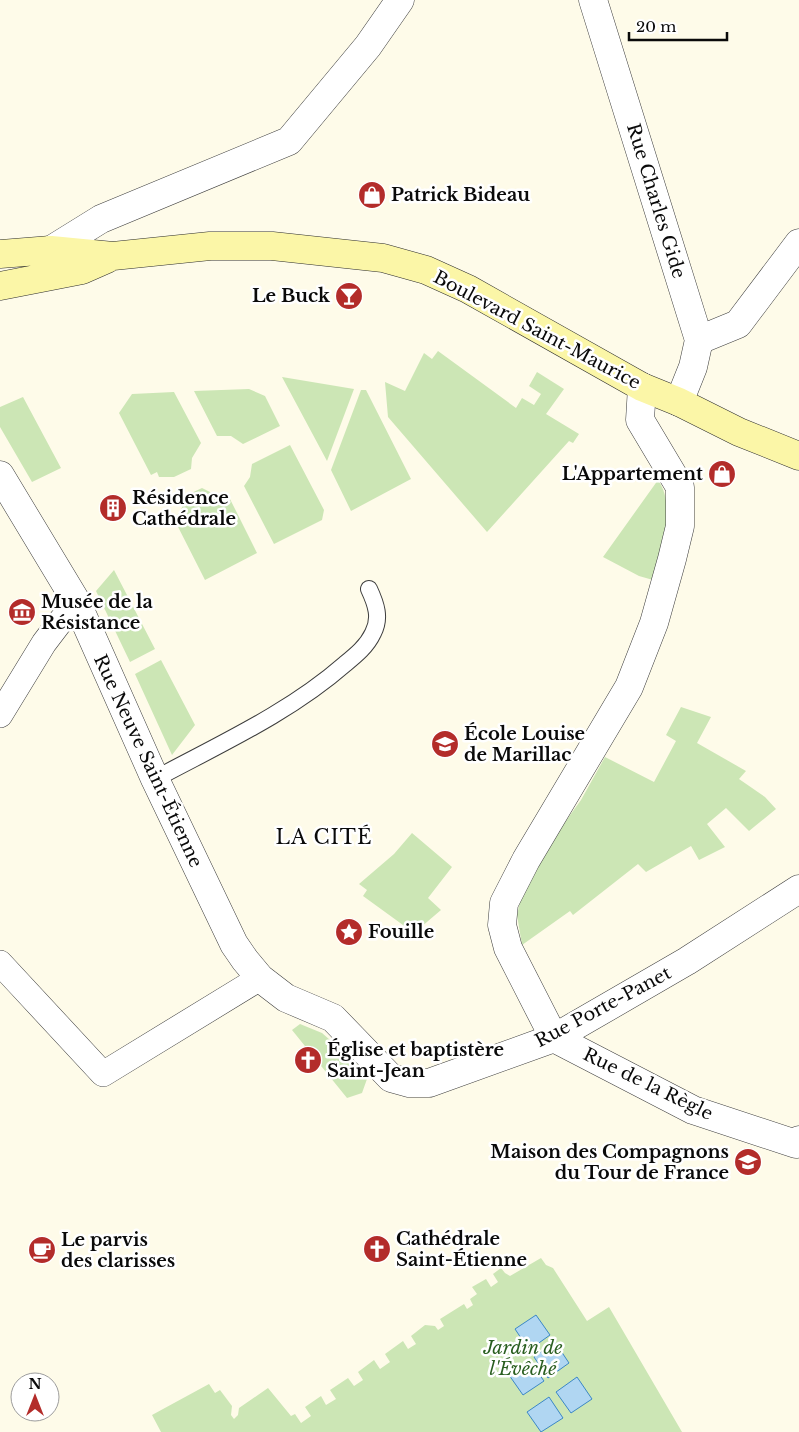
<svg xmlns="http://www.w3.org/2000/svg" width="799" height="1432" viewBox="0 0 799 1432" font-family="'Libre Baskerville',serif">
  <rect width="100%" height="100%" fill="#fefbe9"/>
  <path fill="#cce6b5" d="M 438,351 L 516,408 L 522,398 L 534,405 L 541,394 L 529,386 L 537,372 L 564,389 L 546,414 L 579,434 L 573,443 L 569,441 L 487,532 L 388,417 L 385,382 L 405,391 L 424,353 L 432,359 Z
    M 282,377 L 354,389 L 327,461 Z
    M 249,389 L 265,396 L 280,426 L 243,444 L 231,436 L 217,436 L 194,391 Z
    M 361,390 L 366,390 L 411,479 L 351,511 L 331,470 Z
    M 174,392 L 201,443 L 192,458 L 191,469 L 174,477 L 159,477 L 157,472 L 151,475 L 119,413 L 132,394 Z
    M 23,397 L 61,468 L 32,482 L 0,427 L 0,407 Z
    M 290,445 L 324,510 L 322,520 L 274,544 L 244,486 L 250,477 L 252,464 Z
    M 658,480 C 677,507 661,551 653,580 L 639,576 L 603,557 Z
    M 202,488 L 218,496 L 228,495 L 257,553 L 205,580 L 173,517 C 182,513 183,507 183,497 Z
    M 114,570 L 155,649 L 130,662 L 96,591 Z
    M 161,660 L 195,725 L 172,755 L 135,674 Z
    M 681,707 L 711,717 L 697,743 L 746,771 L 739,779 L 765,797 L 776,809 L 749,831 L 726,808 L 707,824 L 725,847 L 699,860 L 691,846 L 646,872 L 638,864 L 573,915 L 570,911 L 522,945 L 517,915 L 521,897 L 536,862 L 581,800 L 605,757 L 654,782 L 676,741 L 666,735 Z
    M 412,833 L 452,867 L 428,898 L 441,910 L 414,933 L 363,896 L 367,890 L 359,884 L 394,854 Z
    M 300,1024 L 322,1033 L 352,1059 L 367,1079 L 362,1093 L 347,1098 L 292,1030 Z
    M 541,1258 L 546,1265 L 553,1268 L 587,1321 L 609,1307 L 682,1432 L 161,1432 L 152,1415 L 209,1384 L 215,1393 L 220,1390 L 232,1406 L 231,1415 L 234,1419 L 238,1415 L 239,1408 L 268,1388 L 291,1416 L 295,1414 L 301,1423 L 311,1416 L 305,1407 L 321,1396 L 326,1405 L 336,1399 L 330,1390 L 348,1378 L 354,1386 L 363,1380 L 358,1372 L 374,1360 L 380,1369 L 390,1362 L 385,1354 L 403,1341 L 408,1349 L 416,1344 L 411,1336 L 425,1325 L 435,1326 L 438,1330 L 444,1326 L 440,1319 L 464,1304 L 467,1309 L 473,1305 L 470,1299 L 477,1294 L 472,1287 L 486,1279 L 491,1287 L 498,1282 L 493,1274 L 501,1268 L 505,1273 L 510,1276 Z"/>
  <path fill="#b0d6f2" stroke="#3b87c6" d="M 536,1315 L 550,1335 L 529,1350 L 515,1329 Z
    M 555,1342 L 569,1363 L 548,1378 L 534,1357 Z
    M 529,1360 L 544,1381 L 523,1395 L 509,1375 Z
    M 577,1377 L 592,1399 L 571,1413 L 556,1392 Z
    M 549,1397 L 563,1418 L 541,1432 L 527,1412 Z"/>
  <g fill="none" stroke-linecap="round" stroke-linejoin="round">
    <g stroke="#3d3d3d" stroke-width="18">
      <path id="service" d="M 155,779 C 220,744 289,713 345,664 C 356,655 367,646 373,633 C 381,618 376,604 369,589"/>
    </g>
    <g stroke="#3d3d3d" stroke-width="26">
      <path id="pedestrian" d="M 0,715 L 44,643 L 76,601
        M 0,963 L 103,1074 L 260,978"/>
    </g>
    <g stroke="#3d3d3d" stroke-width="29">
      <path id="minor" d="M 593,0 L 699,340 L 693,367 L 679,402
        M 51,250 L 101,219 L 289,141 L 368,46 L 400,0
        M 699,340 L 738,324 L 799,243
        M 642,387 L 640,420 L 680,487 L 680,526 L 672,559 L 654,623 L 629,687 L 526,860 L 504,903 L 502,925 L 508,948 L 554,1038 L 693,1110 L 796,1144 L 799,1140
        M 0,475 L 76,601 L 155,779 L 234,944 L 245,960 L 260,978 L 286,998 L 333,1018 L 391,1078 L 409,1083 L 429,1083 L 554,1038 L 687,961 L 799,889"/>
    </g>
    <g stroke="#2c2c2c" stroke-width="29">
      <path id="secondary" d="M 0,254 L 51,250 L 113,256 L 210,246 L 272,246 L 383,258 L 426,270 L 468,289 L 642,387 L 679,402 L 739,432 L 799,456
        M 0,286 L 82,270 L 107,259"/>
    </g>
    <use href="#service" stroke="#fff" stroke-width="16"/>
    <use href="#pedestrian" stroke="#fff" stroke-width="25"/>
    <use href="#minor" stroke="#fff" stroke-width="28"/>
    <use href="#secondary" stroke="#fbf6a7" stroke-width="28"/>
  </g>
  <defs>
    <g id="shop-disc" transform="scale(1.4375)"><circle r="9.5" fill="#b32c2a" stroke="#fff"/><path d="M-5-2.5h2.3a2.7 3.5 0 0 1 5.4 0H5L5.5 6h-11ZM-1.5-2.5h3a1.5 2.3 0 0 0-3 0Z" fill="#fff"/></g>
    <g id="bar-disc" transform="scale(1.4375)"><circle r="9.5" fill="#b32c2a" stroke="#fff"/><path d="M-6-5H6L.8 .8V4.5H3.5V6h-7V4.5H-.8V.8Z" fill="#fff"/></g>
    <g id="building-disc" transform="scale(1.4375)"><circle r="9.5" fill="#b32c2a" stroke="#fff"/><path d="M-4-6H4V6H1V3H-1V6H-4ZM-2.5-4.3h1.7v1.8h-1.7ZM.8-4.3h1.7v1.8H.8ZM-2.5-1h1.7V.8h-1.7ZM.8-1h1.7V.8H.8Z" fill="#fff"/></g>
    <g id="museum-disc" transform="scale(1.4375)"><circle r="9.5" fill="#b32c2a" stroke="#fff"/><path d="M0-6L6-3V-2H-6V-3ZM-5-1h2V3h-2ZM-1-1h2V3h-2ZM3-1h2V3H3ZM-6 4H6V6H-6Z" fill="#fff"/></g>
    <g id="school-disc" transform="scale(1.4375)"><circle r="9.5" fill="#b32c2a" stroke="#fff"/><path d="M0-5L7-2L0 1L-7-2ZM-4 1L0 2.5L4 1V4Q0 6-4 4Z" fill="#fff"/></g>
    <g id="sight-disc" transform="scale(1.4375)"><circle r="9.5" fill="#b32c2a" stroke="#fff"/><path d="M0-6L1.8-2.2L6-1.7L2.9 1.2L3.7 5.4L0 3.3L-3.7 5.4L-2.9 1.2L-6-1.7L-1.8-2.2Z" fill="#fff"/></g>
    <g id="church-disc" transform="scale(1.4375)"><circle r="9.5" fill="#b32c2a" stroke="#fff"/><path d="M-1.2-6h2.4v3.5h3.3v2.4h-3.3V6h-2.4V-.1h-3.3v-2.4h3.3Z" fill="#fff"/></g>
    <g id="university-disc" transform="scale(1.4375)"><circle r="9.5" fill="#b32c2a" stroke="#fff"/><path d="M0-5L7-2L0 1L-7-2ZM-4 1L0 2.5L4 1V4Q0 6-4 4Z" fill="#fff"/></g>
    <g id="cafe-disc" transform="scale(1.4375)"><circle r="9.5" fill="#b32c2a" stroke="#fff"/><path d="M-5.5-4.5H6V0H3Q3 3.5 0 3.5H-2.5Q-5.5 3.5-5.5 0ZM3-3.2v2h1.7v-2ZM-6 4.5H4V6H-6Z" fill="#fff"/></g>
  </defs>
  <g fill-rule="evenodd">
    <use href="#shop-disc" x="372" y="195"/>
    <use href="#bar-disc" x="349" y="296"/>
    <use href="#shop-disc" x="722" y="474"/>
    <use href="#building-disc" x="113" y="508"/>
    <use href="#museum-disc" x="22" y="612"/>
    <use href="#school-disc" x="445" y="744"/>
    <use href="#sight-disc" x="349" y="932"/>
    <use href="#church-disc" x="308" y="1060"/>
    <use href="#university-disc" x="748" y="1162"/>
    <use href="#church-disc" x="377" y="1249"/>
    <use href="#cafe-disc" x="42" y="1250"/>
  </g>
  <g text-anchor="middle" stroke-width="5" stroke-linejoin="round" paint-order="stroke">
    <g font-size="18" font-weight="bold" fill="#0a0a0a" stroke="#fff" text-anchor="start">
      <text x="391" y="201">Patrick Bideau</text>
      <text x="330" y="302" text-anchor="end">Le Buck</text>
      <text x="703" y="480" text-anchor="end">L'Appartement</text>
      <text x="132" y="504">Résidence<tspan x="132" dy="21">Cathédrale</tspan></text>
      <text x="41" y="608">Musée de la<tspan x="41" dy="21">Résistance</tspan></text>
      <text x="464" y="740">École Louise<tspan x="464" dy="21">de Marillac</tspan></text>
      <text x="368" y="938">Fouille</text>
      <text x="327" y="1056">Église et baptistère<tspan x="327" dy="21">Saint-Jean</tspan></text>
      <text x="729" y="1158" text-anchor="end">Maison des Compagnons<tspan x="729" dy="21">du Tour de France</tspan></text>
      <text x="396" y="1245">Cathédrale<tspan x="396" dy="21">Saint-Étienne</tspan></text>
      <text x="61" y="1246">Le parvis<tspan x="61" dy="21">des clarisses</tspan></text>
    </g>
    <g font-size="18" fill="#0a0a0a" stroke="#fff">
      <text transform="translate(656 201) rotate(73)" y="6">Rue Charles Gide</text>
      <text transform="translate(537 330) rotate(28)" y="6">Boulevard Saint-Maurice</text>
      <text transform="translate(148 761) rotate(65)" y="6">Rue Neuve Saint-Étienne</text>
      <text transform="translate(603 1007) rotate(-28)" y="6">Rue Porte-Panet</text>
      <text transform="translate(648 1084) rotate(26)" y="6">Rue de la Règle</text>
    </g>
    <g font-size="18" font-style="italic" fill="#295e1f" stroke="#fff">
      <text x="523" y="1354">Jardin de<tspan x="523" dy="21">l'Évêché</tspan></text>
    </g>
    <g font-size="20" letter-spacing="1" fill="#0a0a0a" stroke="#fff">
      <text x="324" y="844">LA CITÉ</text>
    </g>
  </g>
  <g transform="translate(35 1397)"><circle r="24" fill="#ffffff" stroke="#9d9d9d"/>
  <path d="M0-4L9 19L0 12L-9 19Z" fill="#b32c2a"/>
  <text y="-8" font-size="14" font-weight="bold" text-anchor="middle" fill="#0a0a0a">N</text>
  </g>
  <path d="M629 32v8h98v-8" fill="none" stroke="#0a0a0a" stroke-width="2.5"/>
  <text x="636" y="32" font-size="15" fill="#0a0a0a" stroke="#ffffff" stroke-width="4" paint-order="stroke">20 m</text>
</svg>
